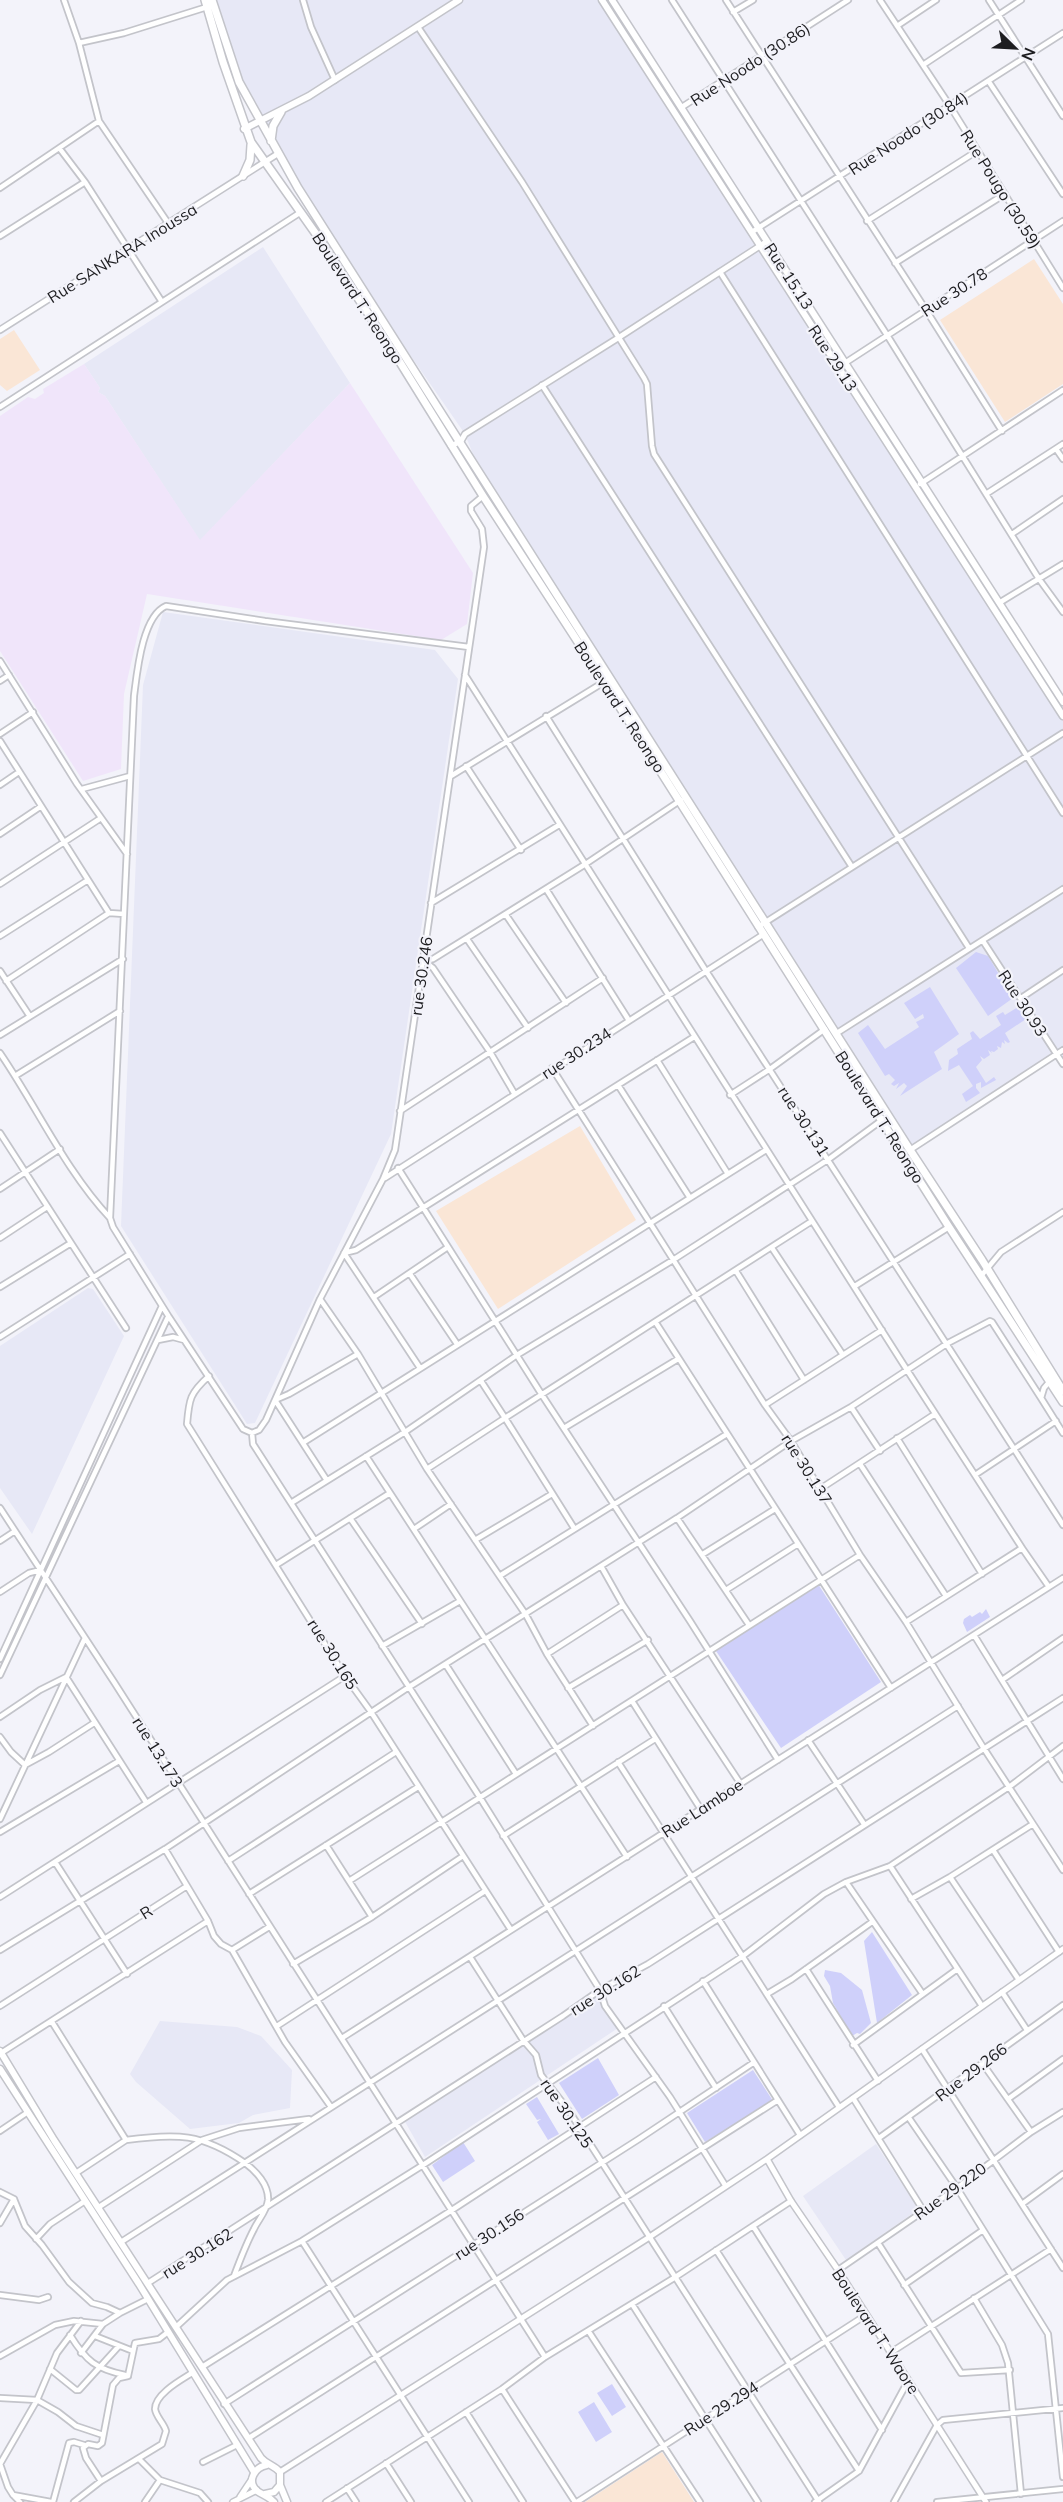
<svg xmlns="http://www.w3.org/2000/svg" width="1063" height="2502" viewBox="0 0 1063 2502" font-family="Mulish,sans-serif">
  <rect width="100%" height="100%" fill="#f3f3fa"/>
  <path fill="#e7e8f6" d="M 212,0 L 603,0 L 1063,716 L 1063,1065 L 1056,1055 L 910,1150 L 482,477 L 465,434 L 351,270 L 245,94 Z
    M 263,247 L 350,383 L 200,541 L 105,396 L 98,392 L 100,388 L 84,364 Z
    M 163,612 L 435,650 L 458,679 L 391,1134 L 255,1423 L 247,1424 L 121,1226 L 143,685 Z
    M 88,1288 L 93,1289 L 124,1336 L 32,1534 L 0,1488 L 0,1346 Z
    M 596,1997 L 618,2028 L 425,2157 L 404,2120 Z
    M 160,2021 L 237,2027 L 261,2036 L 292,2070 L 290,2108 L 253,2115 L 239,2123 L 190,2129 L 136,2082 L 130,2074 Z
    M 876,2144 L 915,2204 L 916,2211 L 846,2260 L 803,2196 Z"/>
  <path fill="#fae6d6" d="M 1034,259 L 1063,304 L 1063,384 L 1005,422 L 940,320 Z
    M 14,330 L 40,370 L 7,391 L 0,385 L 0,339 Z
    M 580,1126 L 636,1220 L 498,1309 L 436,1211 Z
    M 662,2452 L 694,2502 L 585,2502 Z"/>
  <path fill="#f0e5fa" d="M 84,364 L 100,388 L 98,392 L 105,396 L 200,540 L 350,383 L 473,573 L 467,624 L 441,640 L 147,594 L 124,694 L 121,769 L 83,781 L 0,651 L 0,416 L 28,397 L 35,399 L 44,393 L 43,389 Z"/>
  <path fill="#cfd0fa" d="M 976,952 L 988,956 L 1013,998 L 988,1016 L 956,968 Z
    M 930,987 L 959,1034 L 934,1052 L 942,1069 L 900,1096 L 907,1086 L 904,1083 L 896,1089 L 899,1083 L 894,1086 L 891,1084 L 895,1080 L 889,1074 L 885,1076 L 858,1033 L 868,1025 L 885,1049 L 919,1027 L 916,1022 L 924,1018 L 923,1014 L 915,1019 L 904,1003 Z
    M 1018,1007 L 1026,1019 L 1005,1033 L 1010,1042 L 1008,1043 L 1004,1040 L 1005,1044 L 1002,1042 L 1001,1048 L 997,1046 L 998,1049 L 994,1052 L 991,1051 L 992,1053 L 988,1050 L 990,1055 L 984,1059 L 980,1056 L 982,1060 L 976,1067 L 986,1083 L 994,1077 L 996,1080 L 981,1088 L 981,1082 L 976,1084 L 976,1088 L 980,1093 L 966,1102 L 962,1094 L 973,1086 L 959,1065 L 948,1071 L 949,1060 L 958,1054 L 957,1049 L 972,1039 L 970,1033 L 973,1031 L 980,1039 L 1001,1025 L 996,1016 L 1003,1012 L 1005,1015 Z
    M 818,1584 L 881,1682 L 781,1748 L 716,1651 Z
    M 986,1609 L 990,1617 L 967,1632 L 963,1623 L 964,1619 L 970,1615 L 972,1617 L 980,1612 L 982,1614 Z
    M 872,1932 L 912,1995 L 877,2023 L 864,1941 Z
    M 825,1970 L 841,1973 L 862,1990 L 871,2023 L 860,2034 L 857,2033 L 852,2036 L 833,2003 L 830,1986 L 824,1976 Z
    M 598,2058 L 619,2095 L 582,2119 L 559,2083 Z
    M 753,2070 L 773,2101 L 705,2142 L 687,2113 Z
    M 537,2097 L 559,2134 L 548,2140 L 537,2122 L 541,2119 L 537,2120 L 526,2104 Z
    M 463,2142 L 475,2161 L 443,2182 L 432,2165 Z
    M 612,2384 L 626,2407 L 612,2416 L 597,2393 Z
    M 594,2402 L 612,2432 L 596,2442 L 578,2412 Z"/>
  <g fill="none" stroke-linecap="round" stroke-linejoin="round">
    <g stroke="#c3c4ca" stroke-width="8">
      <path id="minor" d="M 64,0 L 79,43 L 99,121 L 168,223
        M 303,0 L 311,27 L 335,80
        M 672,0 L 887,335 L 1039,579 L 1063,612
        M 726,0 L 926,310 L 1002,431
        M 880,0 L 950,106 L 1063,288
        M 989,0 L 1063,116
        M 733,12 L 753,0
        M 897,26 L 936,0
        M 418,27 L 522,182 L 644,378 L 647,384 L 652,446 L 654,454 L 969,948
        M 79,43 L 124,33 L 207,7
        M 923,65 L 1021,0
        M 989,82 L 1063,194
        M 682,107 L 848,0
        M 60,149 L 85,182 L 162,302
        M 0,188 L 99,121
        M 867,221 L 977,151
        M 752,232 L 1063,33
        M 0,236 L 85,182
        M 895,263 L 1005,194
        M 720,272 L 1063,813
        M 845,363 L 1063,221
        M 542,385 L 852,867
        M 0,407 L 301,212
        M 1056,449 L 1063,459
        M 920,484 L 1063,390
        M 986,494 L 1063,444
        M 1012,534 L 1063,499
        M 999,603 L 1063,564
        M 0,661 L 77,784 L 127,854
        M 465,675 L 907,1370 L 1022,1548 L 1049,1587
        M 0,681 L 9,675
        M 546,716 L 706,971 L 1063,1525
        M 0,734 L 33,712
        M 0,741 L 109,913 L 124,914
        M 466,766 L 521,850
        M 451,776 L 604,682
        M 0,785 L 19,772
        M 82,789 L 130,776
        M 0,834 L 40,807
        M 0,884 L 101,818
        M 546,889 L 628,1019
        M 431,903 L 559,825
        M 506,915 L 566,1003
        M 758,927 L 1063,733
        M 0,936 L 88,880
        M 467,939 L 528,1028
        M 983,941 L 1063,1064
        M 424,961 L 433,959 L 584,865 L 681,800
        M 424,961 L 433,968 L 490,1052 L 514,1093
        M 0,971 L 29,1015
        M 6,981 L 109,913
        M 1021,998 L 1063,970
        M 837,1033 L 1063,889
        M 0,1035 L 123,959
        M 0,1053 C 37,1107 65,1170 110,1218
        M 657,1060 L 728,1174
        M 552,1068 L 765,1405 L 791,1441 L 860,1555 L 906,1622 L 983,1747 L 1063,1870
        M 15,1076 L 120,1011
        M 618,1085 L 690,1198
        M 730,1095 L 770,1069 L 825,1029
        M 400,1111 L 603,978
        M 0,1133 L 126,1328
        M 910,1150 L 1063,1050
        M 398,1168 L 542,1395 L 690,1621 L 778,1760
        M 385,1178 L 764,934
        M 0,1189 L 60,1149
        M 0,1238 L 47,1207
        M 772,1248 L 843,1355
        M 736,1271 L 804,1380
        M 410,1274 L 457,1344
        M 981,1276 L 1001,1252 L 1063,1212
        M 855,1286 L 949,1227
        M 0,1287 L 71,1243
        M 374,1297 L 448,1247
        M 320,1299 L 358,1354 L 427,1469 L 526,1615 L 547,1654 L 593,1726
        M 656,1323 L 891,1688
        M 0,1337 L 130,1254
        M 158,1340 L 173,1337 L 184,1340
        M 420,1368 L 344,1253 L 356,1250 L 694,1037
        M 209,1376 C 190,1393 189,1399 187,1424 L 345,1676 L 371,1712 L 511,1930
        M 481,1381 L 505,1418 L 812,1221
        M 1050,1381 L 1044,1388 L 1041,1398 L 1063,1433
        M 765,1405 L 882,1330
        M 851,1407 L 880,1451
        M 564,1428 L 678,1359
        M 252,1433 L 243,1429 L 169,1317 L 113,1227 L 110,1218 L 134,696 C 137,673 142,616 166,606 L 265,621 L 469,647
        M 252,1433 L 259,1430 L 266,1420 L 320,1299 L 383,1179 L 395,1150 L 484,547 L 482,529 L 471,511 L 471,506 L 483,496
        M 252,1433 L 253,1444 L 479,1796 L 600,1990 L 605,2006 L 670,2097 L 725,2185
        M 897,1438 L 982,1574
        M 304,1442 L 766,1150
        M 366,1456 L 627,1857
        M 860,1464 L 946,1596
        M 427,1469 L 505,1418 L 574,1528
        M 975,1475 L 1056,1421
        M 326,1479 L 275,1400 L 289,1394 L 358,1354
        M 820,1489 L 935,1414
        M 291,1503 L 405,1432 L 517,1355 L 673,1260 L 829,1159 L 882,1120
        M 0,1508 L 114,1682 L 545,2357
        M 350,1518 L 422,1624
        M 677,1518 L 749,1625
        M 414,1529 L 451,1504
        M 475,1540 L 552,1494
        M 0,1541 L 15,1531
        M 703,1554 L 775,1509
        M 276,1565 L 390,1493
        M 601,1566 L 623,1605 L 740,1783
        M 501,1575 L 727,1434
        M 726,1590 L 798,1544
        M 0,1592 L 29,1573 L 41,1570
        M 906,1622 L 1022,1548
        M 974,1635 L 1063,1779
        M 382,1646 L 460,1601
        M 547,1654 L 623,1605
        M 0,1659 L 162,1306
        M 446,1665 L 516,1774
        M 0,1675 L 168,1317
        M 1002,1680 L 1063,1638
        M 568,1688 L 648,1640
        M 632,1701 L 700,1808
        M 0,1717 L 40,1690 L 66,1677 L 146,1802
        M 0,1737 L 11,1752 L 25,1765 L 49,1752 L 94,1723
        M 808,1740 L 864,1824
        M 618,1762 L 839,2107
        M 0,1819 L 85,1638
        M 0,1832 L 119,1761
        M 503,1836 L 655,1739
        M 326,1845 L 372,1917
        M 165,1849 L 208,1921 L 214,1936 L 221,1944 L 232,1950 L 285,2042 L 331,2107
        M 993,1850 L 1059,1952
        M 228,1861 L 396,1752
        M 55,1862 L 127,1974
        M 890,1866 L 982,2006
        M 950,1877 L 1019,1980
        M 349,1881 L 860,1555
        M 846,1882 L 922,1993
        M 249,1894 L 418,1787
        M 0,1897 L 345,1676
        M 911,1899 L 950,1877 L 1033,1824
        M 0,1950 L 165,1849 L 409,1687 L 677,1518 L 791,1441 L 851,1407 L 948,1343 L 990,1321 L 992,1322 L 1041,1398
        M 232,1950 L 269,1927
        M 470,1957 L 523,2040 L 536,2055 L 541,2075 L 569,2111 L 819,2502
        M 293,1964 L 372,1917 L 463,1856
        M 806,1969 L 878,2081
        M 703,1981 L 800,2135
        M 1002,1992 L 1027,2030
        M 767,1994 L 792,1979 L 872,1922
        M 0,2006 L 187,1886
        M 664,2006 L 716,2088
        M 52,2022 L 126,2140
        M 277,2026 L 485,1891
        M 342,2038 L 1063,1578
        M 853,2045 L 956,1970
        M 922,2049 L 1063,2268
        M 1,2053 L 208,1921
        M 983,2064 L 1031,2132
        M 853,2098 L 923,2210
        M 1008,2099 L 1063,2059
        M 909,2118 L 957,2188 L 1048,2334 L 1063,2477
        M 0,2131 L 28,2112
        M 879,2138 L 1063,2005
        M 76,2173 L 126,2140 C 176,2133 202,2133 245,2163 C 256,2171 269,2185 268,2200 C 267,2211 258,2220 254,2229 C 246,2244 240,2260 234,2276
        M 0,2192 L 14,2199 L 25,2226 L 42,2245 L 69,2282 L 92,2303 L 107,2307 L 120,2313 L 148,2299
        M 1022,2204 L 1063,2174
        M 99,2207 L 202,2140 L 239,2128 L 309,2119
        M 0,2223 L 14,2199
        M 753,2226 L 882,2430
        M 36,2239 L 50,2224 L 85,2201
        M 302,2241 L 469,2502
        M 121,2242 L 958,1706
        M 878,2243 L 961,2373 L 1010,2370
        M 716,2250 L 859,2471
        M 838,2270 L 957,2188 L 1031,2132 L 1063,2112
        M 148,2283 L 563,2016 L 600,1990 L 648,1964 L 1063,1698
        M 904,2285 L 983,2230
        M 0,2295 L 39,2300 L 48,2297
        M 974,2298 L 1002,2345 L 1008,2363 L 1021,2494
        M 632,2304 L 758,2502
        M 176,2327 L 227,2280 L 302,2241 L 423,2165 L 743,1956 L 824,1894 L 846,1882 L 890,1866 L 1009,1787 L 1063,1746
        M 589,2332 L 700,2502
        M 70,2335 C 86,2361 96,2369 125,2375
        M 95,2336 L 133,2351
        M 81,2353 L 103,2324
        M 890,2353 L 1051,2249
        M 0,2356 L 55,2325 L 74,2321 L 103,2324 L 120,2313
        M 202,2367 L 452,2210 L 656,2077
        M 50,2369 L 76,2390 L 79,2390 L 118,2347
        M 128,2376 L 135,2343 L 159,2339 L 168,2332
        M 502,2389 L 575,2502
        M 0,2398 L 37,2400 L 58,2412 L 76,2426 L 103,2435
        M 224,2404 L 639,2139 L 753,2063
        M 466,2412 L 523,2502
        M 249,2438 L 778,2100
        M 140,2460 L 160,2480 L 200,2493 L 208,2502
        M 203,2462 L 237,2445
        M 386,2463 L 411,2502
        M 101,2481 L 86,2458 L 83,2448 L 88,2444 L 98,2446 L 102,2443 L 113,2385 L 119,2378 L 128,2376
        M 347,2488 L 356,2502
        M 13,2495 L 20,2502
        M 51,2502 L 13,2495 L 8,2487 L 0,2464 L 37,2400 L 57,2353 L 81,2321
        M 53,2502 L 69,2443 L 74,2442 L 84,2445
        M 74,2502 L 101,2481 L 162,2444 L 166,2431 C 164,2423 156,2417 155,2409 C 155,2394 181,2380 192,2373
        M 145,2502 L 160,2480
        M 326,2502 L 502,2389 L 545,2357 L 674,2278 L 791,2201
        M 577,2502 L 866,2315
        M 815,2502 L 859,2471 L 908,2381
        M 894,2502 L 937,2425 L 943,2420 L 1063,2408
        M 937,2502 L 1063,2489"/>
    </g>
    <g stroke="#c3c4ca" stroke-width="8">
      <path id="tertiary" d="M 0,330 L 279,153
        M 451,446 L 461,441 L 465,434 L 618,338 L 766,242
        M 767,2159 L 791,2201 L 838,2270 L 986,2502
        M 280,2472 L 648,2238 L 767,2159 L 1063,1949
        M 240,2497 L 252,2479
        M 233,2502 L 257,2490"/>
    </g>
    <g stroke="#c3c4ca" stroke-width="9">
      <path id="secondary" d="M 602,0 L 1063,716
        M 612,0 L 1063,702
        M 244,129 L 309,96 L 459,0
        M 0,2051 L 54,2140 L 261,2458 C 267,2465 274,2465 280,2472 L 280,2485 L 287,2502
        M 0,2069 L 139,2284 L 254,2472
        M 267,2465 C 255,2467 246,2481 257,2491 C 263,2495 268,2496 274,2502
        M 265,2494 L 274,2492 L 280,2485"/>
    </g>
    <g stroke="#c3c4ca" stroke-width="10">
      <path id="primary" d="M 205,0 L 223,62 L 251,142 L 316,234 L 398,359 L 483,496 L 604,682 L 949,1227 L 1063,1402
        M 212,0 L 239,82 L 298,188 L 910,1150 L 982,1260 L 1063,1391
        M 271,141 L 273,126 L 281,112
        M 243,176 L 250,160 L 251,145"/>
    </g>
    <use href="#minor" stroke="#fff" stroke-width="4.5"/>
    <use href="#tertiary" stroke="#fff" stroke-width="5"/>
    <use href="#secondary" stroke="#fff" stroke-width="6"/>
    <use href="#primary" stroke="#fff" stroke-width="7"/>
  </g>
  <g text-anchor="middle" stroke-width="4.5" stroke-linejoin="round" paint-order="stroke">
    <g font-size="16" fill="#1d1d20" stroke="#f3f3fa">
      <text transform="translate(750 64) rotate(-33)" y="6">Rue Noodo (30.86)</text>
      <text transform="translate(908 133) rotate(-33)" y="6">Rue Noodo (30.84)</text>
      <text transform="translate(1001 189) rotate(58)" y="6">Rue Pougo (30.59)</text>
      <text transform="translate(122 253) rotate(-32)" y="6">Rue SANKARA Inoussa</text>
      <text transform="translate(789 276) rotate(57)" y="6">Rue 15.13</text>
      <text transform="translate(954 292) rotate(-33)" y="6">Rue 30.78</text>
      <text transform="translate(358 298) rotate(57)" y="6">Boulevard T. Reongo</text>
      <text transform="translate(833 358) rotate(57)" y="6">Rue 29.13</text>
      <text transform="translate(620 707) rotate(57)" y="6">Boulevard T. Reongo</text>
      <text transform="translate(421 976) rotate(-82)" y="6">rue 30.246</text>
      <text transform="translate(1023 1003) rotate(57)" y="6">Rue 30.93</text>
      <text transform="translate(576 1053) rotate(-33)" y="6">rue 30.234</text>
      <text transform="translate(880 1117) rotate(58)" y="6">Boulevard T. Reongo</text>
      <text transform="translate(804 1121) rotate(57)" y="6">rue 30.131</text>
      <text transform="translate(807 1469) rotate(58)" y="6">rue 30.137</text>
      <text transform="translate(333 1654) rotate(58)" y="6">rue 30.165</text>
      <text transform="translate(158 1752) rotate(58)" y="6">rue 13.173</text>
      <text transform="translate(702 1808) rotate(-33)" y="6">Rue Lamboe</text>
      <text transform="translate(146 1912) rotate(-32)" y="6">R</text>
      <text transform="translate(605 1990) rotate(-32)" y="6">rue 30.162</text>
      <text transform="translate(971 2072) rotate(-37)" y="6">Rue 29.266</text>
      <text transform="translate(567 2113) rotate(56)" y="6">rue 30.125</text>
      <text transform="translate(950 2191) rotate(-36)" y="6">Rue 29.220</text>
      <text transform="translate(489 2234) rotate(-33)" y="6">rue 30.156</text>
      <text transform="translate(197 2253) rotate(-32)" y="6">rue 30.162</text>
      <text transform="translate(876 2331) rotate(57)" y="6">Boulevard T. Waore</text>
      <text transform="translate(721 2408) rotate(-33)" y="6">Rue 29.294</text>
    </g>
  </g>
  <g transform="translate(1015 48) rotate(114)" stroke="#f3f3fa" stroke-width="4.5" paint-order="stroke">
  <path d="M0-4.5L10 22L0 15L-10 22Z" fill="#1d1d20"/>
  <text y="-9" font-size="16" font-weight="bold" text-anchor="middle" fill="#1d1d20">N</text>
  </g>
</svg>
